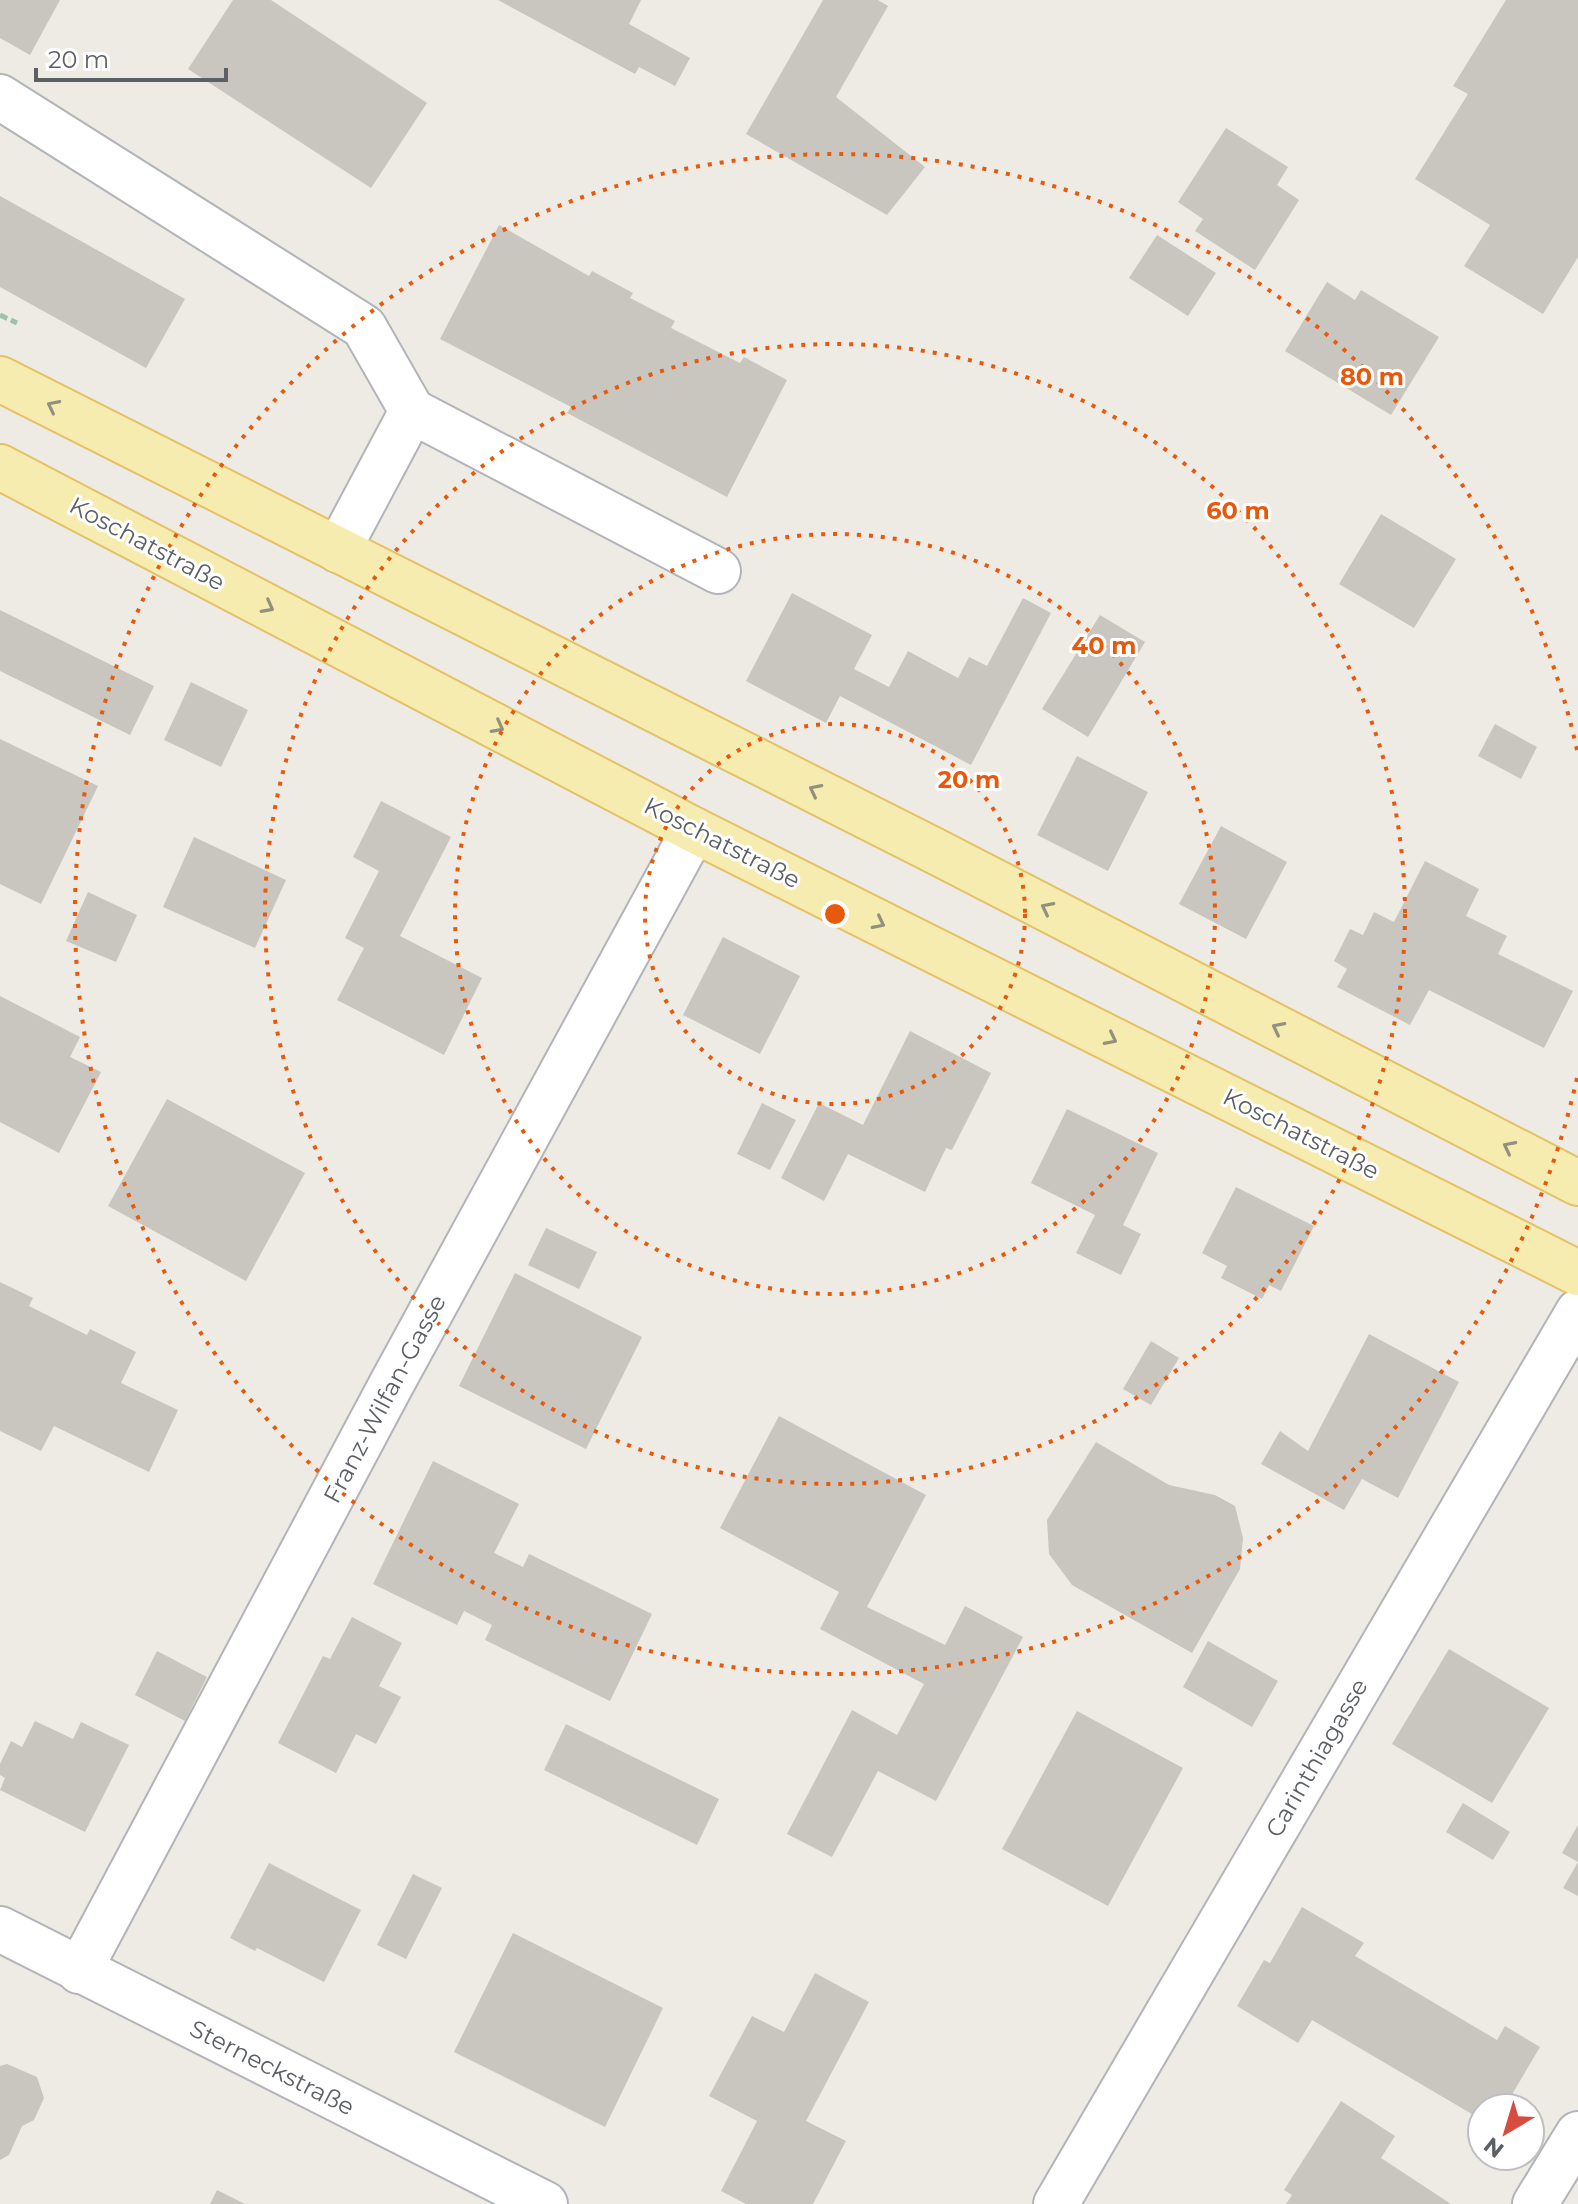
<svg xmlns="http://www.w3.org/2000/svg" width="1578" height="2204" viewBox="0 0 1578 2204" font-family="Montserrat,sans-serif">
  <rect width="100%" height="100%" fill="#edebe4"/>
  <path fill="#c9c6c0" d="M 0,0 L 60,0 L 30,55 L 0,38 Z
    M 233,0 L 271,0 L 427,103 L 371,188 L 188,69 Z
    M 498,0 L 641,0 L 629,24 L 690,58 L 675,86 L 639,67 L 635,74 Z
    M 823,0 L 878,0 L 888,6 L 836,97 L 925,167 L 887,215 L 746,134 Z
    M 1506,0 L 1578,0 L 1578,257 L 1543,314 L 1464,266 L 1490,225 L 1415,179 L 1468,94 L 1453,86 Z
    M 1226,128 L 1288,167 L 1277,185 L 1299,200 L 1255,270 L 1195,231 L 1203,219 L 1178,202 Z
    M 0,196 L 185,299 L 146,368 L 0,287 Z
    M 499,225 L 589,276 L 592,271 L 633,293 L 630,298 L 675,321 L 671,328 L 740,363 L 744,357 L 787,380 L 727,497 L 567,413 L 571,407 L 440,339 Z
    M 1157,235 L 1216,273 L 1188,316 L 1129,278 Z
    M 1327,282 L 1355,300 L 1361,290 L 1439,337 L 1391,415 L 1285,351 Z
    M 1381,514 L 1456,559 L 1414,628 L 1339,584 Z
    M 792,593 L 872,635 L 854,669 L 889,687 L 908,651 L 958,678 L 969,657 L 987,666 L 1023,598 L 1051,613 L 971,765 L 840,696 L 826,723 L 746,681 Z
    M 0,610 L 154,686 L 130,735 L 0,671 Z
    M 1100,615 L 1145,642 L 1088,737 L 1042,709 Z
    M 191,682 L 248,710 L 221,767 L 164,740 Z
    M 1495,724 L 1537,747 L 1521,779 L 1478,756 Z
    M 0,739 L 98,786 L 41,904 L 0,884 Z
    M 1077,756 L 1148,792 L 1108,871 L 1037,835 Z
    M 381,801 L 451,837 L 400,936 L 482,978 L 444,1055 L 337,1000 L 364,948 L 345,938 L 379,871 L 353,857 Z
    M 1221,826 L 1287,862 L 1246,939 L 1179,904 Z
    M 194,837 L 286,880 L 255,948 L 163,907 Z
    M 1425,861 L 1479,889 L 1466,916 L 1507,936 L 1498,954 L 1573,991 L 1544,1048 L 1429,990 L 1410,1025 L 1337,987 L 1347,969 L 1334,961 L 1350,929 L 1363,935 L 1374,912 L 1394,922 Z
    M 88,892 L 137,915 L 116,962 L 66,941 Z
    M 723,937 L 800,976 L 760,1054 L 683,1015 Z
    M 0,996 L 80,1037 L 70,1057 L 101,1072 L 59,1153 L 0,1122 Z
    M 910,1031 L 991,1073 L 952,1150 L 946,1148 L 925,1192 L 848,1154 L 824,1201 L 781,1178 L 819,1103 L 863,1125 Z
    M 167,1099 L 305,1173 L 246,1281 L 108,1206 Z
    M 762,1103 L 796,1120 L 770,1170 L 737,1154 Z
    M 1067,1109 L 1158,1153 L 1123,1225 L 1141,1234 L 1121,1275 L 1076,1253 L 1095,1215 L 1031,1183 Z
    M 1236,1187 L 1314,1226 L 1281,1291 L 1269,1285 L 1262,1299 L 1221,1278 L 1227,1266 L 1202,1253 Z
    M 546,1228 L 597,1252 L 579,1289 L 528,1265 Z
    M 515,1273 L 642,1337 L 586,1449 L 459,1386 Z
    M 0,1282 L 33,1298 L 29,1306 L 87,1335 L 90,1329 L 136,1352 L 121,1383 L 178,1410 L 149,1472 L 54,1426 L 41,1451 L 0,1431 Z
    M 1369,1334 L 1459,1382 L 1398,1498 L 1362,1479 L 1344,1510 L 1261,1464 L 1280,1431 L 1308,1451 Z
    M 1151,1341 L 1179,1358 L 1151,1405 L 1123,1389 Z
    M 779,1416 L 926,1495 L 867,1607 L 945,1645 L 965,1606 L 1023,1637 L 936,1801 L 878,1771 L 832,1857 L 787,1834 L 852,1710 L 897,1735 L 924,1684 L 820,1629 L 839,1592 L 720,1528 Z
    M 1096,1442 L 1169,1485 L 1215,1495 L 1235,1506 L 1243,1538 L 1240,1569 L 1192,1653 L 1072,1585 L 1049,1554 L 1047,1520 Z
    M 433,1461 L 519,1504 L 494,1553 L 523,1567 L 529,1554 L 652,1614 L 610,1701 L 485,1640 L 492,1625 L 464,1611 L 457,1625 L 373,1584 Z
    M 352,1617 L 402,1643 L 379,1686 L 401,1697 L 376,1744 L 356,1734 L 336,1773 L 278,1743 L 323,1656 L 330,1659 Z
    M 1208,1641 L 1278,1681 L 1252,1727 L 1183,1687 Z
    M 1449,1649 L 1549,1708 L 1492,1803 L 1392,1744 Z
    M 157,1651 L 207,1677 L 185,1721 L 135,1695 Z
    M 1077,1711 L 1183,1768 L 1108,1906 L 1002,1849 Z
    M 35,1721 L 73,1739 L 81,1722 L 129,1745 L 85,1832 L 0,1790 L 5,1778 L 0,1775 L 0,1764 L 11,1741 L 22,1747 Z
    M 566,1724 L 719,1799 L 697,1845 L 544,1770 Z
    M 1463,1803 L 1510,1832 L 1493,1860 L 1446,1832 Z
    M 1578,1825 L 1578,1896 L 1563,1888 L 1578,1862 L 1562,1853 Z
    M 269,1863 L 361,1910 L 324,1982 L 257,1948 L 255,1951 L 230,1938 Z
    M 413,1874 L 442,1888 L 406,1959 L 377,1945 Z
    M 1302,1907 L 1364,1943 L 1355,1956 L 1497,2040 L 1505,2026 L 1540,2047 L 1504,2108 L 1482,2108 L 1482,2120 L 1312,2020 L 1298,2043 L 1237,2006 L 1264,1960 L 1270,1963 Z
    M 513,1933 L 663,2008 L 605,2127 L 454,2052 Z
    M 815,1973 L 869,2002 L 806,2121 L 846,2141 L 813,2204 L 746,2204 L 721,2191 L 757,2121 L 709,2096 L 752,2016 L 784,2032 Z
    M 7,2064 L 37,2077 L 44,2098 L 34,2120 L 22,2126 L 9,2155 L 0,2160 L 0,2066 Z
    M 1341,2101 L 1395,2136 L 1381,2158 L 1451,2204 L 1286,2204 L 1292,2195 L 1284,2190 Z
    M 217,2190 L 245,2204 L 210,2204 Z"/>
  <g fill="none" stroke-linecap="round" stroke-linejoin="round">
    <g stroke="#b1b4b8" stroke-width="48">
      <path id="minor" d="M 0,97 L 364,327 L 412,411 L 718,571
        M 338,550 L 412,411
        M 0,1929 L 545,2204
        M 79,1971 L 391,1385 L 694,830
        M 1056,2204 L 1578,1312
        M 1535,2204 L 1578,2134"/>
    </g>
    <g stroke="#e4c166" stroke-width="48">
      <path id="major" d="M 0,379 L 935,851 L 1578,1183
        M 0,467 L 694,830 L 1578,1273"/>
    </g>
    <path stroke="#9cc3a8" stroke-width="5" stroke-dasharray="8 4" stroke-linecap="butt" d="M 0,315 L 17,323"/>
    <use href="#minor" stroke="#fff" stroke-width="44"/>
    <use href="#major" stroke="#f7ecaf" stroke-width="44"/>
  </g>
  <defs><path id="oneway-chevron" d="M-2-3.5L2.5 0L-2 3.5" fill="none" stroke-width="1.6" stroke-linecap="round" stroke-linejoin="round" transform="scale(2)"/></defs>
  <g stroke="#92907e">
    <use href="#oneway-chevron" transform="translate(53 406) rotate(-153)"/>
    <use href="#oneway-chevron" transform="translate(268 607) rotate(28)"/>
    <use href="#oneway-chevron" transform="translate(498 727) rotate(28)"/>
    <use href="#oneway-chevron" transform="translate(815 790) rotate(-153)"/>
    <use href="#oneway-chevron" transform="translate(1047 908) rotate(-153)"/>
    <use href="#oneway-chevron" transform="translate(879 923) rotate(27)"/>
    <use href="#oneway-chevron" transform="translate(1278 1028) rotate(-153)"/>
    <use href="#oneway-chevron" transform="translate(1111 1039) rotate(27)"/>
    <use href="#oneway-chevron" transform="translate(1509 1147) rotate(-153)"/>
  </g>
  <g fill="none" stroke="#e8590c" stroke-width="4" stroke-dasharray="4 8">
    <circle cx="835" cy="914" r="190"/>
    <circle cx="835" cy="914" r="380"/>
    <circle cx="835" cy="914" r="570"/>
    <path d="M1577 1078A760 760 0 1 1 1577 750"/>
  </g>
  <g text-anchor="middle" stroke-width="6" stroke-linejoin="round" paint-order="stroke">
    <g font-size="24" fill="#5c5f63" stroke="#fff">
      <text transform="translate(147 544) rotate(28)" y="8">Koschatstraße</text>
      <text transform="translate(722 843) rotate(27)" y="8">Koschatstraße</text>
      <text transform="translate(1301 1134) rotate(27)" y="8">Koschatstraße</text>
      <text transform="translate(385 1399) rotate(-62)" y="8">Franz-Wilfan-Gasse</text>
      <text transform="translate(1317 1758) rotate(-60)" y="8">Carinthiagasse</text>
      <text transform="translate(272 2068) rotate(27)" y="8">Sterneckstraße</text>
    </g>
  </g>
  <circle cx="835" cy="914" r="12" fill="#e8590c" stroke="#fff" stroke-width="4"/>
  <g font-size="24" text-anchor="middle" font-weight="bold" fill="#e8590c" stroke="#fff" stroke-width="6" stroke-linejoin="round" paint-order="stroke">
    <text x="1372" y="385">80 m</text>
    <text x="1238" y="519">60 m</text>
    <text x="1104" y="654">40 m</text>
    <text x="969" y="788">20 m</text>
  </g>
  <g transform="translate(1506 2132) rotate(218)"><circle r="38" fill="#ffffff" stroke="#bebfc1" stroke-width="2"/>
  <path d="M0-6L14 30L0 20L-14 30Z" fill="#d84c3f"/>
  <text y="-12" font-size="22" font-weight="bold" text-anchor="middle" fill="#5c5f63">N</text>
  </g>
  <path d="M36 68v12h190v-12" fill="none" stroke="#5c5f63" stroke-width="4"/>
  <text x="48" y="68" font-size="24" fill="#5c5f63" stroke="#ffffff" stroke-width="6" paint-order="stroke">20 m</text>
</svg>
